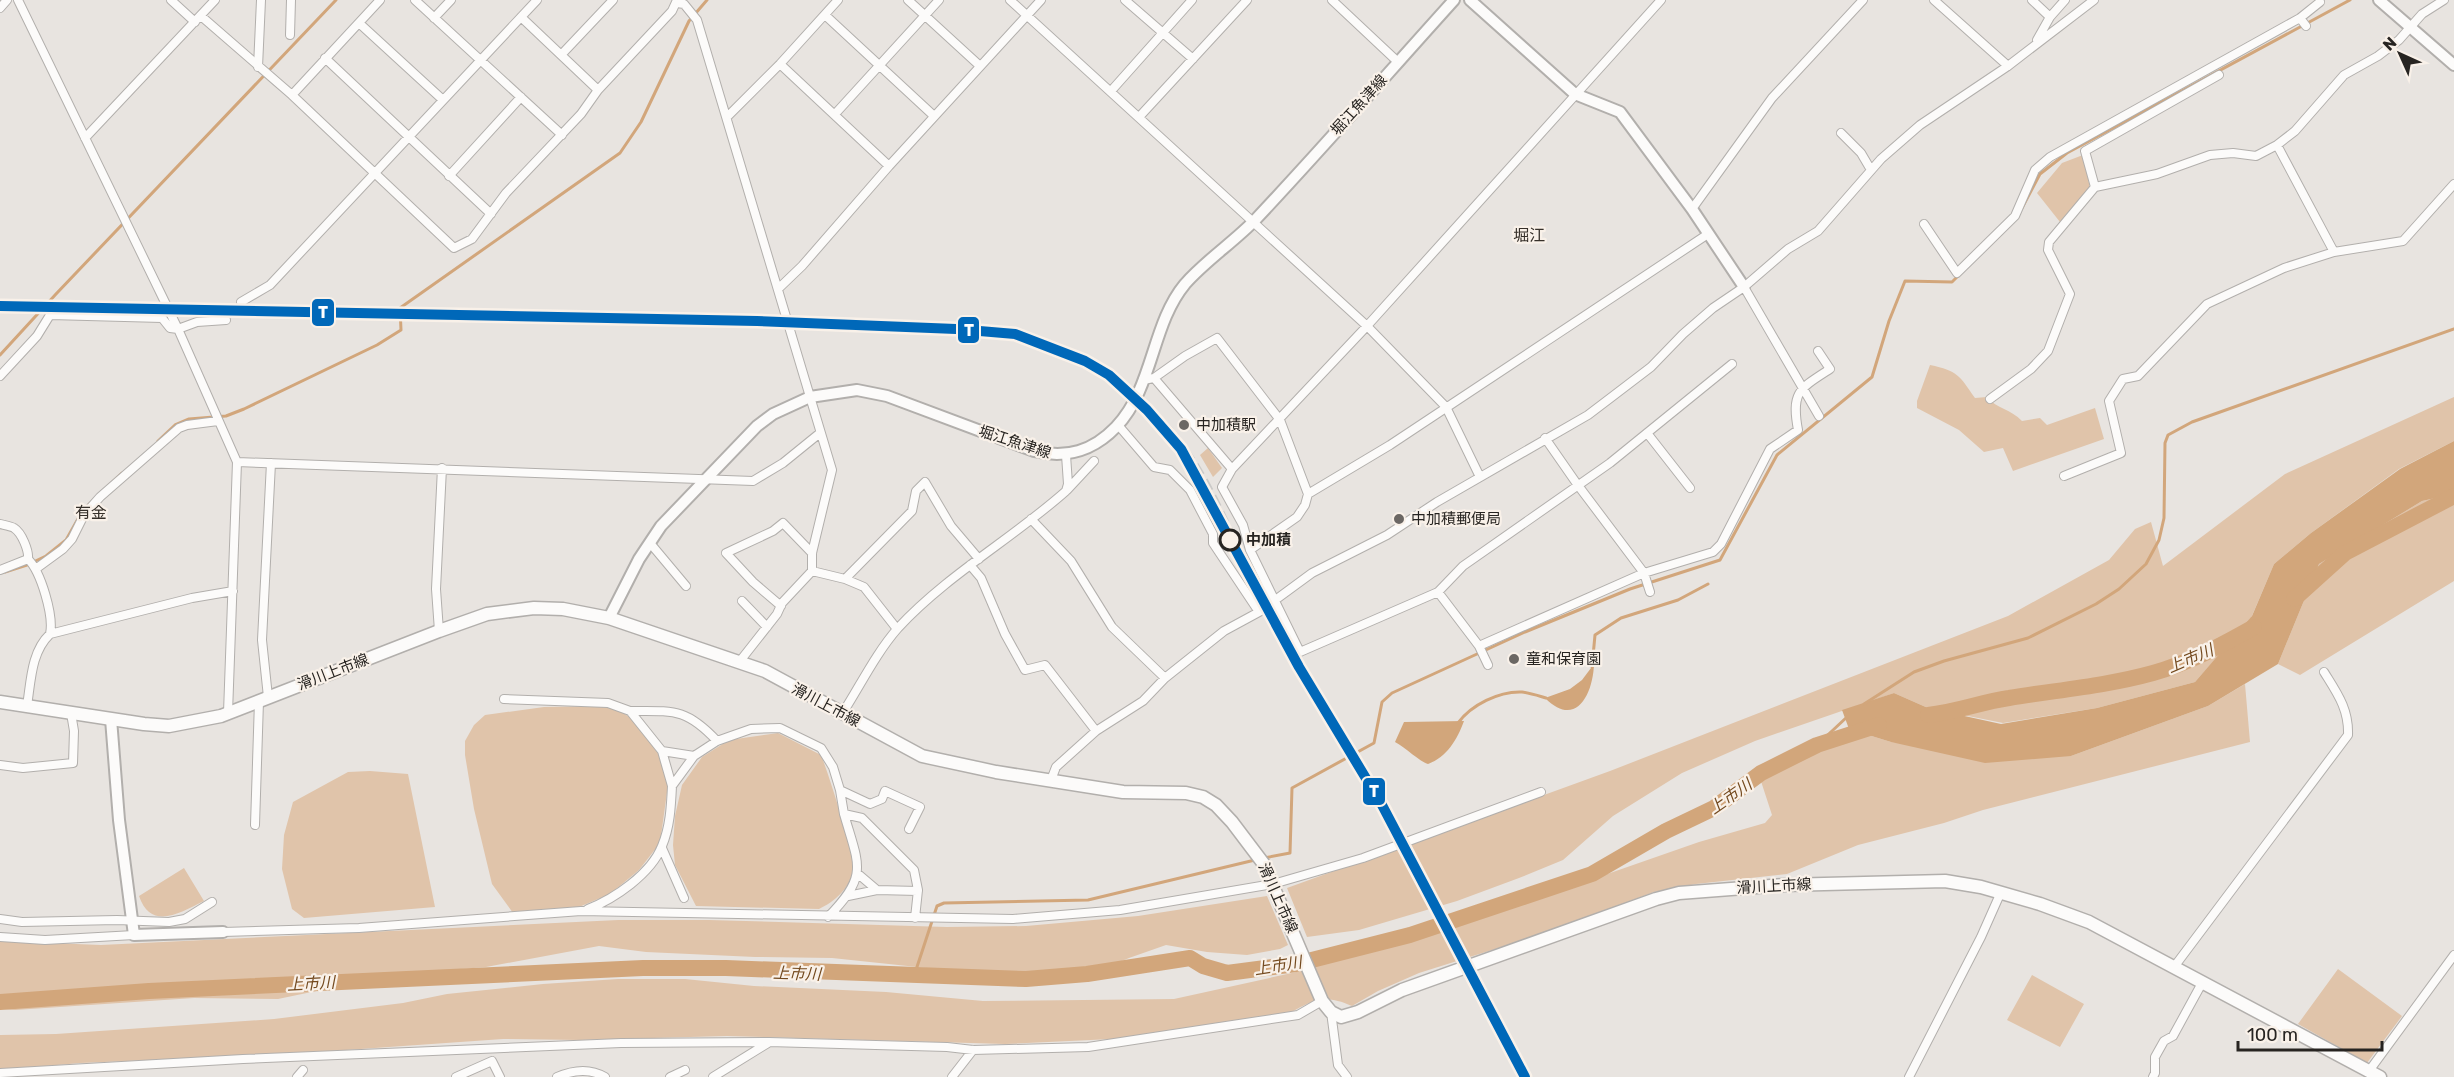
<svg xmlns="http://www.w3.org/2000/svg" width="2454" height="1077" viewBox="0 0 2454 1077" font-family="Rubik,'Noto Sans JP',sans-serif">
  <rect width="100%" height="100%" fill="#e8e4e0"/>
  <path fill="#e0c4aa" d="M 2083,155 L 2090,188 L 2060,222 L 2037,193 L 2062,163 Z
    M 1930,365 C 1958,371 1959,375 1975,398 L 1987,397 C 1997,409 2011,409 2022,421 L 2040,418 L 2047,425 L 2095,408 L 2104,439 L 2013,471 L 2003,448 L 1984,452 L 1959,430 L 1917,408 L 1917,401 Z
    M 2454,397 L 2454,441 L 2399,469 L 2311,533 L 2274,564 L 2251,618 L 2195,682 L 2097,708 L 2003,723 L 1928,708 L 1894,693 L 1755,741 L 1682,773 L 1613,816 L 1563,860 L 1519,878 L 1457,901 L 1359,930 L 1307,937 L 1287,888 L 1610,771 L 2008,616 L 2109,560 L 2135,529 L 2151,522 L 2163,566 L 2285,474 Z
    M 1208,448 L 1222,468 L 1213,477 L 1200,455 Z
    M 2454,494 L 2454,581 L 2300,675 L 2278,664 L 2319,564 L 2422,501 Z
    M 2245,684 L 2250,742 L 1983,810 L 1944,823 L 1858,845 L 1787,874 L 1696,884 L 1654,892 L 1536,936 L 1419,973 L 1378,991 L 1352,1006 C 1325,994 1314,999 1290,1013 L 1112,1039 L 1005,1044 L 727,1036 L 579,1040 L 503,1039 L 289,1054 L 80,1063 L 0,1070 L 0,1035 L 56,1034 L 274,1019 L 403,1003 L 447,994 L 543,984 L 618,979 L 685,979 L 754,986 L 886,992 L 983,1001 L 1174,999 L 1301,971 L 1593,879 L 1699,842 L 1765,823 L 1772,815 L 1757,769 L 1849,729 L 1891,742 L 2071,756 L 2208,706 Z
    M 597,706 L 619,710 L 635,721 L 659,755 L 668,785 L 660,843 L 639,870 L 610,894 L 579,907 L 513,913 L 492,884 L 474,809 L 465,755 L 465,741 L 474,725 L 485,715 L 544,707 Z
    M 778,733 L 821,755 C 828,772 856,859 853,872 C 849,889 834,902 819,909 L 696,906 L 675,865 L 673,845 L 675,816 L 682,785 L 702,757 L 729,740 Z
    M 370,771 L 408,774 L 435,907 L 304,918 L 292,909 L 282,869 L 284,835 L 293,802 L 348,772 Z
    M 184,868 L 204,901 C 180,913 151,931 139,896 Z
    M 1267,896 L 1288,945 L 1280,949 L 1247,955 L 1207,952 L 1166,945 L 1129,958 L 1075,981 L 981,971 L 936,969 L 832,958 L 755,957 L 646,952 L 599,946 L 486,967 L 398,974 L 278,999 L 194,998 L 15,1010 L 0,1009 L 0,941 L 101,945 L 618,920 L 709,920 L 947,927 L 1026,926 L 1138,916 Z
    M 2338,969 L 2402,1016 L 2367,1063 L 2298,1024 Z
    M 2032,975 L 2084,1004 L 2060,1047 L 2007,1020 Z"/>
  <path fill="#d2a67b" d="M 2454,441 L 2454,494 L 2422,501 L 2319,564 L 2278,664 L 2208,706 L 2071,756 L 1985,763 L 1891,742 L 1849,729 L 1842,710 L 1894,693 L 1928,708 L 2001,724 L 2097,708 L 2195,682 L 2252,616 L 2274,564 L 2311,533 L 2400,469 Z
    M 1594,664 C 1593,694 1576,729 1545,698 L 1570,689 L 1582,680 Z
    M 1464,721 C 1457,740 1447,757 1428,764 C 1419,761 1406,748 1395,742 L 1404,722 Z"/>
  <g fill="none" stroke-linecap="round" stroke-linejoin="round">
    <path stroke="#d2a67b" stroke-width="3" d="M 2022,208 L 2040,174 L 2067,153 L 2350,0
      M 0,355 L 56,294 L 336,0
      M 158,441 L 175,425 L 189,419 L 226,416 L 244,409 L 377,345 L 401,330 L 400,308 L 620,153 L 641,122 L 689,21 L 707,0
      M 5,572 L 27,565 L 46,556 L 66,540 L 83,510 L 122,473
      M 1592,667 L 1595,635 L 1621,618 L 1678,600 L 1708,584
      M 1864,704 L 1914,672 L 1944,661 L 2028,638 L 2096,604 L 2119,589 L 2146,564 L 2159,540 L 2164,518 L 2165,443 L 2168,435 L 2192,422 L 2454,329
      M 1458,723 C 1471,705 1499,691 1522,692 C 1530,693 1539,696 1546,698
      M 1817,745 L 1847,717
      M 1264,858 L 1290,853 L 1292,788 L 1374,743 L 1382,702 L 1392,693 L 1525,632 L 1630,589 L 1720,560 L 1777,455 L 1872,377 L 1889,321 L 1905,281 L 1952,282 L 1958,276
      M 914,976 L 937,906 L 944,903 L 1088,900 L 1255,860"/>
    <path stroke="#d2a67b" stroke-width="16" d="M 2294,599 L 2345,553 L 2454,496
      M 1928,715 C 1957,712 1981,702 2009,698 C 2057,690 2106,686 2153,673 C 2189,663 2222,645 2254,627
      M 0,1002 L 149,991 L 643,968 L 726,968 L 1026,979 L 1087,974 L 1190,958 L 1203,966 L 1227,973 L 1296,964 L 1410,935 L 1592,874 L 1666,831 L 1714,808 L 1761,773 L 1817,745 L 1879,725"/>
    <g stroke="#b2afac" stroke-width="10">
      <path id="street" d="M 18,0 L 178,329 L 237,462 L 228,713
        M 171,0 L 195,22
        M 415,0 L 562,135
        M 908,0 L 980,66
        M 1010,0 L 1367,326 L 1446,407 L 1480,477
        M 1125,0 L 1193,59
        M 1332,0 L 1398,62
        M 1661,0 L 1367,326 L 1232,469 L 1222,487 L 1243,525 L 1250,550 L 1300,652 L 1438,592 L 1463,566 L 1610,463 L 1732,364
        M 1934,0 L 2008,66
        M 2032,0 L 2050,17
        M 677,3 L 684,4 L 697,20 L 832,470 L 812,553 L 812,571 L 782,603 L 777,614 L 740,661
        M 0,8 L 7,0
        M 825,15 L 934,116
        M 201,16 L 292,95 L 454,248 L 472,239 L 506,193 L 581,114 L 598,90 L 672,11 L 677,0
        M 521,17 L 598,90
        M 434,18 L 451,0
        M 2300,18 L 2306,26
        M 359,23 L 443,100
        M 290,35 L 291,0
        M 2037,40 L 2050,17 L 2065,0
        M 561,55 L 613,0
        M 325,58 L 491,214
        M 780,64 L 889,166
        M 258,67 L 261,0
        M 1111,91 L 1192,0
        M 292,95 L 380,0
        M 835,114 L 939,0
        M 728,116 L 780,64 L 838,0
        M 1140,116 L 1247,0
        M 1841,133 L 1861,153 L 1871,170
        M 85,138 L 215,0
        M 2277,145 L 2334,252 L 2403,241 L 2454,184
        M 449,176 L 521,97
        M 2095,187 L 2085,151 L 2219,75
        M 1692,209 L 1772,98 L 1863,0
        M 1924,224 L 1957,273 L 2015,216 L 2035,170 L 2050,157 L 2300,18 L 2320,2
        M 1744,287 L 1819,416
        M 778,289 L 802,266 L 889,166 L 1041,0
        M 241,302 L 270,285 L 537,0
        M 0,376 L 37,336 L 50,315 L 162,318 L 170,328 L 178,329 L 197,322 L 226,320
        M 1154,378 L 1232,469
        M 1143,380 L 1154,378 L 1185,356 L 1217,338 L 1280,420 L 1308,494
        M 1990,399 L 2031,369 L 2048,351 L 2070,294 L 2048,250 L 2049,242 L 2095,187 L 2157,174 L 2210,155 L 2233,153 L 2256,156 L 2277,145 L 2295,131 L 2344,75 L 2378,56 L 2399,40 L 2422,14 L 2444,0
        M 1118,425 L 1154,467 L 1170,470 L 1190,490 L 1213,534 L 1213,543 L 1259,612
        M 1647,433 L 1690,488
        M 1545,438 L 1577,484 L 1644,573 L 1650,592
        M 237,462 L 753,481 L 783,463 L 820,433
        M 2064,476 L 2121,453 L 2109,401 L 2123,379 L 2138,376 L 2207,304 L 2284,268 L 2334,252
        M 1067,490 L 1094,461
        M 1031,519 L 1071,561 L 1112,627 L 1165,678
        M 0,524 C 4,525 11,526 14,528 C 22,533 29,551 28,559 C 41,572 54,616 50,634
        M 650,543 L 686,586
        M 1250,550 L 1297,517 L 1305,505 L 1308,494 L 1390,445 L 1708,234
        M 970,565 L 981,578 L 1005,634 L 1025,670 L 1045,665 L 1096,731
        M 37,568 L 63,549 L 72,539 L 84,515 L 100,497 L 179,428 L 187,425 L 218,421
        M 0,570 L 28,559
        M 812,571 L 845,579 L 864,587 L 897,629
        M 845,579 L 912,511 L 916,491 L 925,482 L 951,526 L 979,559
        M 1438,592 L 1479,646 L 1488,665
        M 742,601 L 767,627
        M 781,606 L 753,582 L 726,553 L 773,531 L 783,523 L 812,553
        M 439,631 L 436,589 L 442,468
        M 1479,646 L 1644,573 L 1713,552 L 1721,544 L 1770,449 L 1798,430 C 1791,392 1799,389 1830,369 L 1818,351
        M 268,697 L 262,640 L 271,463
        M 504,699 L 608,703 L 630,711 L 662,751
        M 27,706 C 31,681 31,652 50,634 L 192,598 L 233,591
        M 630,711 C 674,711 686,708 717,741
        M 842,714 C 860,686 876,653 898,628 C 947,575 1012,539 1066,491 L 1068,484 L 1066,455
        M 694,756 L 672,786 L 662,751 L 694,756 L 717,741 L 731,736 L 751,729 L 780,728 L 821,748 L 833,767 L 840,790
        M 0,765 L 23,768 L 73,763 L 74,731 L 71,713
        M 1051,780 L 1056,767 L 1096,731 L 1143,701 L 1165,678 L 1224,631 L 1259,612 L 1312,573 L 1387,535 L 1437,502 L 1588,415 L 1613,396 L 1651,367 L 1683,334 L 1713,308 L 1744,287 L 1788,249 L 1818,231 L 1881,159 L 1920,125 L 2008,66 L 2094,0
        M 844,814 L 840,790 L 870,804 L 882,799 L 885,791 L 920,807 L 909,829
        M 255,825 L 259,701
        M 662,848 L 684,898
        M 877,890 L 918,891
        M 848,896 L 877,890 L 857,873
        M 588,909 C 614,899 651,874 662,846 C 670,827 671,807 672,786
        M 828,917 C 869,875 859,866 844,814 L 862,818 L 914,870 L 918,890 L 915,918
        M 0,919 L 22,922 L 117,920 L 169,922 L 185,919 L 212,902
        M 223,932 L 359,928 L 581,911 L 1013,919 L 1120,910 L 1273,884 L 1363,858 L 1541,792
        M 0,937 L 45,940 L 134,935
        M 2174,967 L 2348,735 C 2349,709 2337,693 2324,672
        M 1331,1012 L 1338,1065 L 1347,1077
        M 2369,1071 L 2454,955
        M 0,1073 L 243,1059 L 621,1043 L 769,1042 L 947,1047 L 973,1050 L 1088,1047 L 1298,1015 L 1322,1001
        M 297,1077 L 303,1070
        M 456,1077 L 492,1061 L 500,1077
        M 557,1077 C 573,1070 590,1068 605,1077
        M 670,1077 L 685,1070
        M 713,1077 L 768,1043
        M 952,1077 L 973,1050
        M 1909,1077 L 1981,937 L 2001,892
        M 2153,1077 L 2155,1073 L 2155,1057 L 2164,1041 L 2173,1036 L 2202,983"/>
    </g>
    <g stroke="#b2afac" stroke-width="14">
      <path id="secondary" d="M 1470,0 L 1575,94 L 1620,112 L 1692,209 L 1744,287
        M 2379,0 L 2454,65
        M 609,618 L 639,559 L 661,526 L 757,426 L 773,414 L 810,397 L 857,390 L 887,396 L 1034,451 C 1067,459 1093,451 1116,427 C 1154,387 1151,325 1185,284 C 1206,260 1234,242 1256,219 C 1323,148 1388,73 1454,0
        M 111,719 L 119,820 L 134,935 L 223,932"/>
    </g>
    <g stroke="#b2afac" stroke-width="15">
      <path id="primary" d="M 0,702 L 144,724 L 169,726 L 221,716 L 439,631 L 487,614 L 534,608 L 563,609 L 609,618 L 765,671 L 922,756 L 996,772 L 1123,792 L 1186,793 L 1203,797 L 1216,805 L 1232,822 L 1263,863 L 1322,1001 L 1331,1012 L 1341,1017 L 1358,1012 L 1402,990 L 1656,899 L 1679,893 L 1784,885 L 1945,881 L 1981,887 L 2040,904 L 2089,922 L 2380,1077"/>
    </g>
    <use href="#street" stroke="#fcfbfa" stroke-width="8"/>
    <use href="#secondary" stroke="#fcfbfa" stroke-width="10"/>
    <use href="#primary" stroke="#fcfbfa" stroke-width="12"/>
    <path stroke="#cbcac8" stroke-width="3" stroke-dasharray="12 6" stroke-linecap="butt" d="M 1109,375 C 1133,392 1156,410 1175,433 C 1212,478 1234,537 1258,590"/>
    <g stroke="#f9f1e9" stroke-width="15">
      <path id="rail-1" d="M 0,306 L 757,321 L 956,329 L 1015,334 L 1085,361 L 1109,375 L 1147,410 L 1181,449 L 1299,667 L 1382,805 L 1525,1077"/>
    </g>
    <use href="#rail-1" stroke="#0068b9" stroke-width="10"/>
  </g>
  <g fill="#6b6764" stroke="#f9f1e9" stroke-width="2">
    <circle cx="1184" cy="425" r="6"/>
    <circle cx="1399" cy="519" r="6"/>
    <circle cx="1514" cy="659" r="6"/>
  </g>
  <circle fill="#f9f1e9" stroke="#272421" stroke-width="3" cx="1230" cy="540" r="10"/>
  <g text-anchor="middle" stroke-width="4.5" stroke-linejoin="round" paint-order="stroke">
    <g font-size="15" fill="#272421" stroke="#f9f1e9">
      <text transform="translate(1359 105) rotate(-48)" y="5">堀江魚津線</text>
      <text transform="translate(1015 442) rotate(18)" y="5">堀江魚津線</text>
      <text transform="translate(333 672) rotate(-21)" y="5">滑川上市線</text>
      <text transform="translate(826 705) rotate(28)" y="5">滑川上市線</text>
      <text transform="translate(1774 886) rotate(-3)" y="5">滑川上市線</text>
      <text transform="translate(1278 898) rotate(66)" y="5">滑川上市線</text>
    </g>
    <g font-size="15" fill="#272421" stroke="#f9f1e9" text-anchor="start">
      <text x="1196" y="430">中加積駅</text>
      <text x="1411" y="524">中加積郵便局</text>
      <text x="1526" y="664">童和保育園</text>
    </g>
    <g font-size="15" font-weight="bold" fill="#272421" stroke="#f9f1e9" text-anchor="start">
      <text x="1246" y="545">中加積</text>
    </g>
    <g font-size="16" fill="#36302a" stroke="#f9f1e9">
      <text x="1529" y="241">堀江</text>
      <text x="91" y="518">有金</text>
    </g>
    <g font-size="16" font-style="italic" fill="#744a1f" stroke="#f9f1e9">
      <text transform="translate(2190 658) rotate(-23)" y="6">上市川</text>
      <text transform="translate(1730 796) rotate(-35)" y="6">上市川</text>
      <text transform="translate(1278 965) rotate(-9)" y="6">上市川</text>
      <text transform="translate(797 973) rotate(2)" y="6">上市川</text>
      <text transform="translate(311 983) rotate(-3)" y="6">上市川</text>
    </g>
  </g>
  <g stroke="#f9f1e9" stroke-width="2">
    <rect x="311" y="298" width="24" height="29" rx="6" fill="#0068b9"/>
    <rect x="957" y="316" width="23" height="28" rx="6" fill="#0068b9"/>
    <rect x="1362" y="777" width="24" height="29" rx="6" fill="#0068b9"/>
  </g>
  <g font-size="16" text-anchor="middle" font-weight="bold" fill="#fff">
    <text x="323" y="318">T</text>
    <text x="969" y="336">T</text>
    <text x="1374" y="797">T</text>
  </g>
  <g transform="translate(2400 54) rotate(315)" stroke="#f9f1e9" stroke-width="4.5" paint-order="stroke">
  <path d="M0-4.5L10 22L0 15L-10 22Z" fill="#272421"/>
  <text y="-9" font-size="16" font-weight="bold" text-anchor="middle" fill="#272421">N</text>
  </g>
  <path d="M2238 1041v9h144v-9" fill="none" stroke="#272421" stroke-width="3"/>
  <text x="2247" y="1041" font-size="18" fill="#272421" stroke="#f9f1e9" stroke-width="4.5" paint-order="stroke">100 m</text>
</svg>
